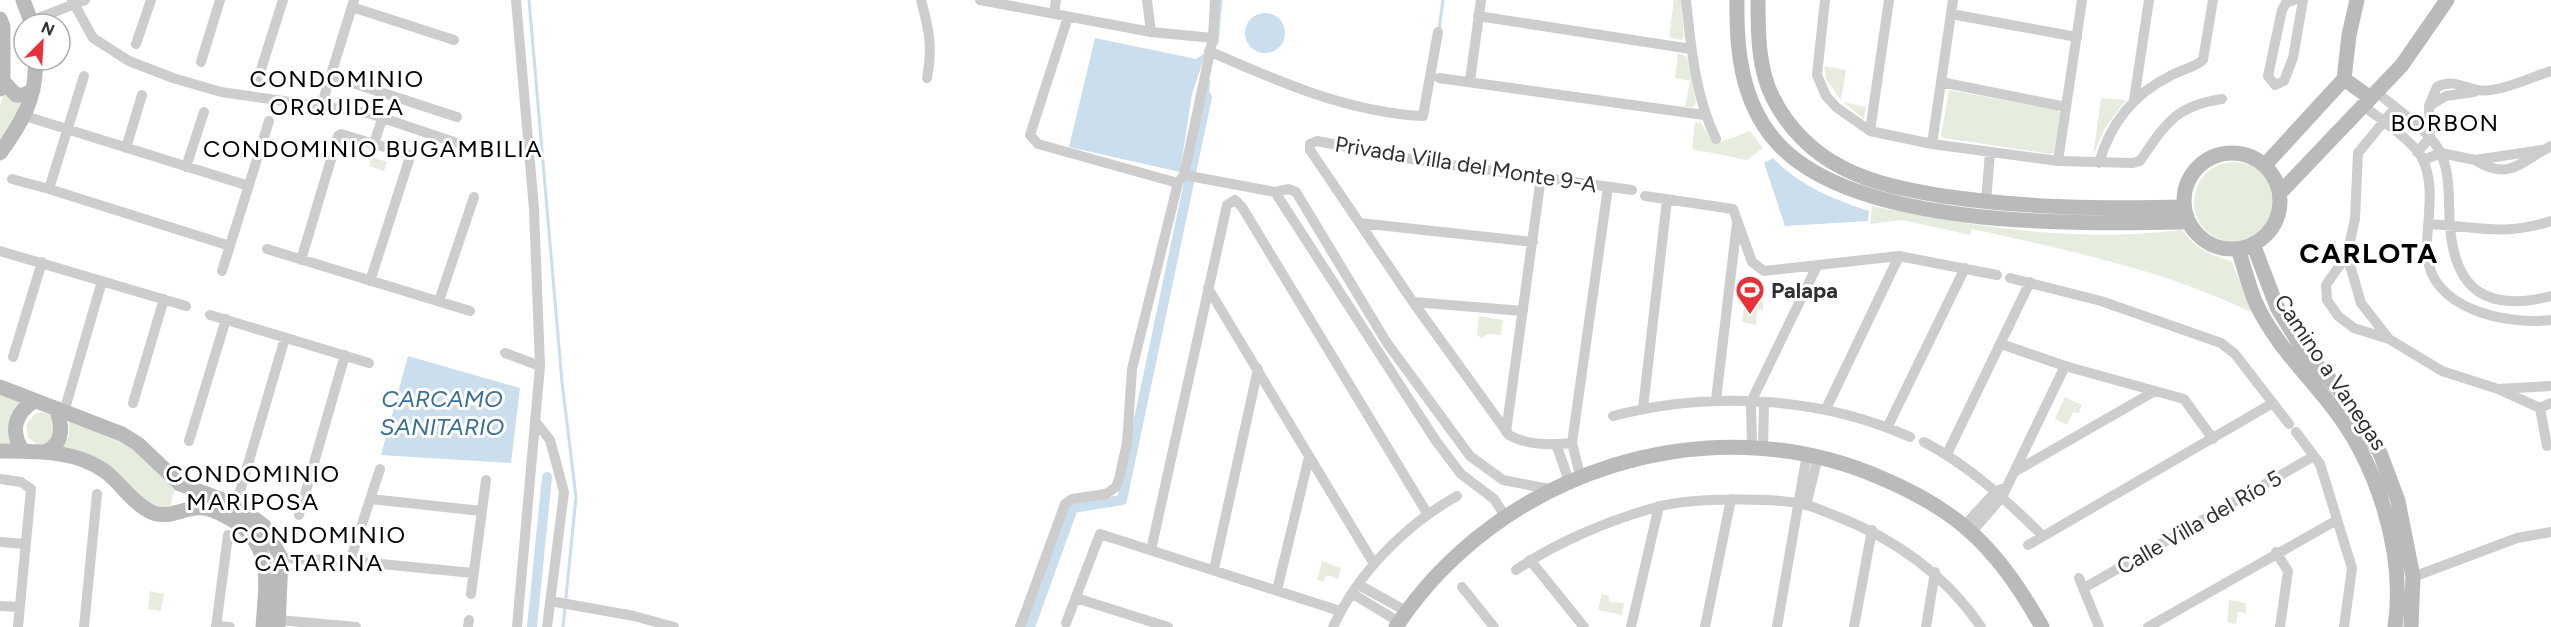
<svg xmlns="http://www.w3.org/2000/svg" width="2551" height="627" viewBox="0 0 2551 627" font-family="Figtree,sans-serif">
  <rect width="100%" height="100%" fill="#fff"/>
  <path fill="#e6edde" d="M 1674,0 L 1681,0 L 1684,37 L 1681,40 L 1669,37 Z
    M 1678,53 L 1687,57 L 1696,103 L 1693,107 L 1685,107 L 1690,81 L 1675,78 Z
    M 1824,66 L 1846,70 L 1841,100 L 1826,79 Z
    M 5,89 L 21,97 L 17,114 L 0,143 L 0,106 Z
    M 1949,90 L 2057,110 L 2060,113 L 2054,152 L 2050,154 L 1944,138 L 1941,136 Z
    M 2101,98 L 2126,100 L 2105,128 L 2093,156 Z
    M 1843,102 L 1866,107 L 1864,119 Z
    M 1695,122 L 1701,123 L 1711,140 L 1716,144 L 1750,131 L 1763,148 L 1747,160 L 1692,149 Z
    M 372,157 L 387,162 L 384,171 L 369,166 Z
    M2194 202a40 40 0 1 1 80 0a40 40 0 1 1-80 0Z
    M 1872,206 C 1975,227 2077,243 2182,230 C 2195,248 2210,255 2231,261 L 2253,313 C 2165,270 2067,250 1972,229 L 1970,235 L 1902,220 L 1870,224 Z
    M 1745,299 L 1763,301 L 1763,311 L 1757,309 L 1756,325 L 1742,322 Z
    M 1479,316 L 1503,320 L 1501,335 L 1489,334 L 1481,338 L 1477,335 Z
    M 0,395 L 22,404 C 9,417 4,429 13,446 L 0,447 Z
    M 2065,397 L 2082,405 L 2079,413 L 2073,412 L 2067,425 L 2055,419 Z
    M 42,412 L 54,416 L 57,438 L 40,446 L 28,438 L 26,425 L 35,414 Z
    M 69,420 L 124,441 L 175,489 L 170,506 L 163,510 L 153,507 L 119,474 L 61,450 L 69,436 Z
    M 1322,561 L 1341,568 L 1338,579 L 1327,575 L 1323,582 L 1317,580 Z
    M 150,591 L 164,594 L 161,611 L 148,609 Z
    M 1602,594 L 1609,596 L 1609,602 L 1624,603 L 1622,615 L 1598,610 Z
    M 2229,600 L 2246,603 L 2246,613 L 2238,612 L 2236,624 L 2227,622 Z"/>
  <path fill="#cadeed" d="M1245 33a20 20 0 1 1 40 0a20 20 0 1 1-40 0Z
    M 1095,38 L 1196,59 L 1206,52 L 1192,94 L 1180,172 L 1069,147 Z
    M 1773,158 C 1800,186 1833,199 1869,211 L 1868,221 L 1785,226 L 1764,163 Z
    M 408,356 L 520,388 L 511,463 L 381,455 Z"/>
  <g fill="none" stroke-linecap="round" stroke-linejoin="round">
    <path stroke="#cadeed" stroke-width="3" d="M 529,0 L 562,382 L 576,497 L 563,627
      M 1439,30 L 1443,0
      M 1217,43 L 1221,0
      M 1207,97 L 1209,81"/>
    <path stroke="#cadeed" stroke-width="10" d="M 532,627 L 547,477
      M 1030,627 L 1073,508 L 1122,500 L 1207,97"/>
    <path stroke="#cdcdcd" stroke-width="10" d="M 72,0 L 93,38 L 129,61 L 173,78 L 221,92 L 368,113 L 457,143
      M 516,0 L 534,209 L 540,366 L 517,627
      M 921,0 C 929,30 933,47 927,78
      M 980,0 L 1151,32 L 1213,38
      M 1147,0 L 1151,32
      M 1686,0 C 1691,47 1695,96 1716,139
      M 1825,0 L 1817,75 L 1826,96 L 1836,107 L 1870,131 L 1932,144 L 2058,161 L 2133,163 L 2140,161 C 2165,125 2174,106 2222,99
      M 2294,0 L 2286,3 L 2282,10 L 2268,76 L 2275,85 L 2284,81 L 2293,58 L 2303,0
      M 352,7 L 454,40
      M 1054,13 L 1056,0
      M 1951,14 L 2077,37
      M 1478,16 L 1691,49
      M 1068,17 L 1030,135 L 1038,144 L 1178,183
      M 31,21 L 85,0
      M 136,44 L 151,0
      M 1209,51 C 1277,81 1347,112 1423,116 L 1438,32
      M 201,62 L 220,0
      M 84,76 L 49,189 L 230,246
      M 331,76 L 457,117
      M 1439,78 L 1704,115
      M 1470,81 L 1481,0
      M 257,82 L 283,0
      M 1941,82 L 2066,107
      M 2375,91 C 2394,107 2432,132 2441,154 C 2451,176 2448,202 2450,226 C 2455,292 2488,312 2551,296
      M 2134,100 L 2149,0
      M 2362,105 C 2378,117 2416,143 2423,160 C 2436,188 2426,223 2427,252 C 2429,310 2507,325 2551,320
      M 2429,106 L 2446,96 L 2474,92
      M 321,107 L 354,0
      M 2395,108 L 2358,153 L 2355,219 L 2347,255 L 2326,285 L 2327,300 L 2338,316 L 2354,328 L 2389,339 L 2442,371 L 2498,389 L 2551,386
      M 25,116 L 249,186
      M 1870,131 L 1889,0
      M 374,144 L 383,116
      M 1932,144 L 1953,0
      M 126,148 L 142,95
      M 2417,152 L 2430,138 L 2429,106 L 2437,87 C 2452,79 2463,87 2478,90 C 2496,94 2532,77 2551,71
      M 2423,160 L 2441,153 L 2475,160 L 2542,150
      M 2475,160 C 2510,182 2521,161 2551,146
      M 2058,161 L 2082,0
      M 2099,163 C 2110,124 2134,94 2170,76 C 2180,70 2194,68 2203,60 L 2213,0
      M 186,167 L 204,112
      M 1184,175 L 1275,192 L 1289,189 L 1296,192 L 1387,343 L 1470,456 L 1503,480 L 1549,489
      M 12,179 L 49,189
      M 1275,192 L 1436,441 L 1461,474 L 1494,499 L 1505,516
      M 1645,196 L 1733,209 L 1752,262 L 1764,271 L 1899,256 L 1997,275
      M 1986,202 L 1990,152
      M 1360,223 L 1533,242
      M 2428,224 C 2477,226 2501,237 2551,221
      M 267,249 L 470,311
      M 0,251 L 186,306
      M 2347,255 L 2361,303 L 2389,339
      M 301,260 L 338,136 L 341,134 L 408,154 L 410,157 L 370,281
      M 222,271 L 269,121
      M 2010,278 L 2101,301 L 2221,343 L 2235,354 L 2289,424
      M 1208,288 L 1374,564
      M 439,301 L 474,197
      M 1413,302 L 1523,311
      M 210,315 L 369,363
      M 2001,344 L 2065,366 L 2184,399 L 2213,439
      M 505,353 L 540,366
      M 13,357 L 42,262
      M 2498,389 L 2540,408 L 2551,403
      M 1716,400 L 1737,223
      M 133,403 L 164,299
      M 1643,408 L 1667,200
      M 2540,408 L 2547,446
      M 1826,409 L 1899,256
      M 64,412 L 102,281
      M 1613,416 C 1709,391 1819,396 1910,437
      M 535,421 L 550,440 L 564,492 L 547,627
      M 1888,426 L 1965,268
      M 1506,432 L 1541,177
      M 2296,432 L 2320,464 L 2352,568 L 2344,627
      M 189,441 L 226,319
      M 1924,442 C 1970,466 2006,500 2043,536
      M 1572,443 C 1553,445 1526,445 1509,435 L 1413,302 L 1310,150 L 1310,144 L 1317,141 L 1416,160 L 1632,190
      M 1556,444 L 1569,481
      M 1752,447 L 1751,402 L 1817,266
      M 1763,448 L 1764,403
      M 1947,454 L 2030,282
      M 2016,471 L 2155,391
      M 1580,475 L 1572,443 L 1608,187
      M 0,479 L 21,482 L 31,489 L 18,627
      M 371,499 L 481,511
      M 236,505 L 285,338
      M 1806,505 L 1818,457
      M 299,515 L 345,355
      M 1964,526 L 1996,491 L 2002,489
      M 1971,533 L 2002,497 L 2065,366
      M 0,542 L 25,544
      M 2028,545 L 2273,403
      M 1151,550 L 1227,205 L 1235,200 L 1242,207 L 1427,513
      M 2276,552 L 2288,571 L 2280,627
      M 281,558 L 350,561 L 473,573
      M 1530,560 L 1584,627
      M 350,561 L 380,469
      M 1214,569 L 1258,369
      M 1516,570 C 1557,542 1609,520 1657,507 C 1689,498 1769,497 1802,504 C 1813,506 1825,512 1836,516 C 1895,539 1945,574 1981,627
      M 2413,577 L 2517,538 L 2551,532
      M 2079,578 L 2099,627
      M 1359,585 L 1406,611
      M 1462,587 L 1494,627
      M 2084,588 L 2314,456
      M 1277,590 L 1309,457
      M 471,594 L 486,480
      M 1353,594 L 1399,622
      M 1076,598 L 1168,627
      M 550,601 L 634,616 L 674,627
      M 0,606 L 19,607
      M 279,620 L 356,627
      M 1066,623 L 1100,534 L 1340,611
      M 216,626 L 230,627
      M 84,627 L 97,494
      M 216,627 L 228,535
      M 468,627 L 469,620
      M 1020,627 L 1065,504 L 1072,499 L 1106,494 L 1116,487 L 1119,479 L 1127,443 L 1132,369 L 1178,183 L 1184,175 L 1213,38 L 1215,0
      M 1333,627 C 1358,573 1405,525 1457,496
      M 1631,627 L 1659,506
      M 1705,627 L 1731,499
      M 1777,627 L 1807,454
      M 1854,627 L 1872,530
      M 1926,627 L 1935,572
      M 2148,627 L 2337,520"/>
    <path stroke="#bababa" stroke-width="15" d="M 23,0 L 32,24
      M 1737,0 C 1736,48 1741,99 1773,138 C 1848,230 2079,224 2189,222
      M 1758,0 C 1758,32 1758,69 1773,98 C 1788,128 1813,153 1843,168 C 1874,184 1908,190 1943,196 C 2024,208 2103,209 2184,207
      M 0,19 L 3,27 L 3,81 L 0,89
      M 2344,79 L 2369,97
      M 3,81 L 16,95 L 24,95 L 33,90
      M 0,153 C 20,125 38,97 35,60
      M2184 201a48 48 0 1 1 96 0a48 48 0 1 1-96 0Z
      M 2265,165 L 2344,79 L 2349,35 L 2357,0
      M 2280,193 L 2402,65 L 2447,0
      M 2253,244 L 2277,307 L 2302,348 L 2345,397 L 2380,453 L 2398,501 L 2413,577 L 2411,627
      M 2238,249 C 2244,266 2248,284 2255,301 C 2272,340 2304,371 2330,404 C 2377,462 2406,553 2395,627
      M 0,387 L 122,434 L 138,444 L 180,484 L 236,505 L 264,526 L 281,558 L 278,627
      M 0,451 C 35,451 77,450 106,472 C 121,484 134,504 151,512 C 166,519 180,510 195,508 C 207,506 219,512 229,518 C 275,544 266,582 263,627
      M 23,451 C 10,432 14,414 34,401
      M 44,452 C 64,445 63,426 56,409
      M 1396,627 C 1498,472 1707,403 1879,477 C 1910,490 1939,505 1965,527 C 1998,555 2021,590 2042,627"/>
  </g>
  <defs>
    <g id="stadium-pin" transform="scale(1.5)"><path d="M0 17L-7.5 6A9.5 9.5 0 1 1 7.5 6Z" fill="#e83138" stroke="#fff"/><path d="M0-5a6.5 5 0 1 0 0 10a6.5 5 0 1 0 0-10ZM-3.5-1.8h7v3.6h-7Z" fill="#fff"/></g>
  </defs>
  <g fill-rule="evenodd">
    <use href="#stadium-pin" x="1750" y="290"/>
  </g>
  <g text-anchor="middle" stroke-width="6" stroke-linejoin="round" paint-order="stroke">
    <g font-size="22" fill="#303030" stroke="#fff">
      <text transform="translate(1466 164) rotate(9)" y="8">Privada Villa del Monte 9-A</text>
      <text transform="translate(2331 372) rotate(56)" y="8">Camino a Vanegas</text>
      <text transform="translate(2199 522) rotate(-30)" y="8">Calle Villa del Río 5</text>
    </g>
    <g font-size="22" font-weight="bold" fill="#303030" stroke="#fff" text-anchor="start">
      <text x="1771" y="298">Palapa</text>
    </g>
    <g font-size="24" letter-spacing="1.5" fill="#000" stroke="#fff">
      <text x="337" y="87">CONDOMINIO<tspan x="337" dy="28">ORQUIDEA</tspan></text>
      <text x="2445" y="131">BORBON</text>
      <text x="373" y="157">CONDOMINIO BUGAMBILIA</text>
      <text x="253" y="482">CONDOMINIO<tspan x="253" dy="28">MARIPOSA</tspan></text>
      <text x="319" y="543">CONDOMINIO<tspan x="319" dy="28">CATARINA</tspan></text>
    </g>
    <g font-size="24" font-style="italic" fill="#3c6f94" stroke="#fff">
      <text x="442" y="407">CARCAMO<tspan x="442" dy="28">SANITARIO</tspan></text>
    </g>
    <g font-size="28" font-weight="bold" letter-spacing="1.5" fill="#000" stroke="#fff">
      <text x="2369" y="263">CARLOTA</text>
    </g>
  </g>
  <g transform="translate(42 42) rotate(24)"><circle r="28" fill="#ffffff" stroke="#acacac" stroke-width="1.5"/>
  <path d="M0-4.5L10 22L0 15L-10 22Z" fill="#e83138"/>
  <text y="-9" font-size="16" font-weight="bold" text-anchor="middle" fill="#303030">N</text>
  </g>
</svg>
